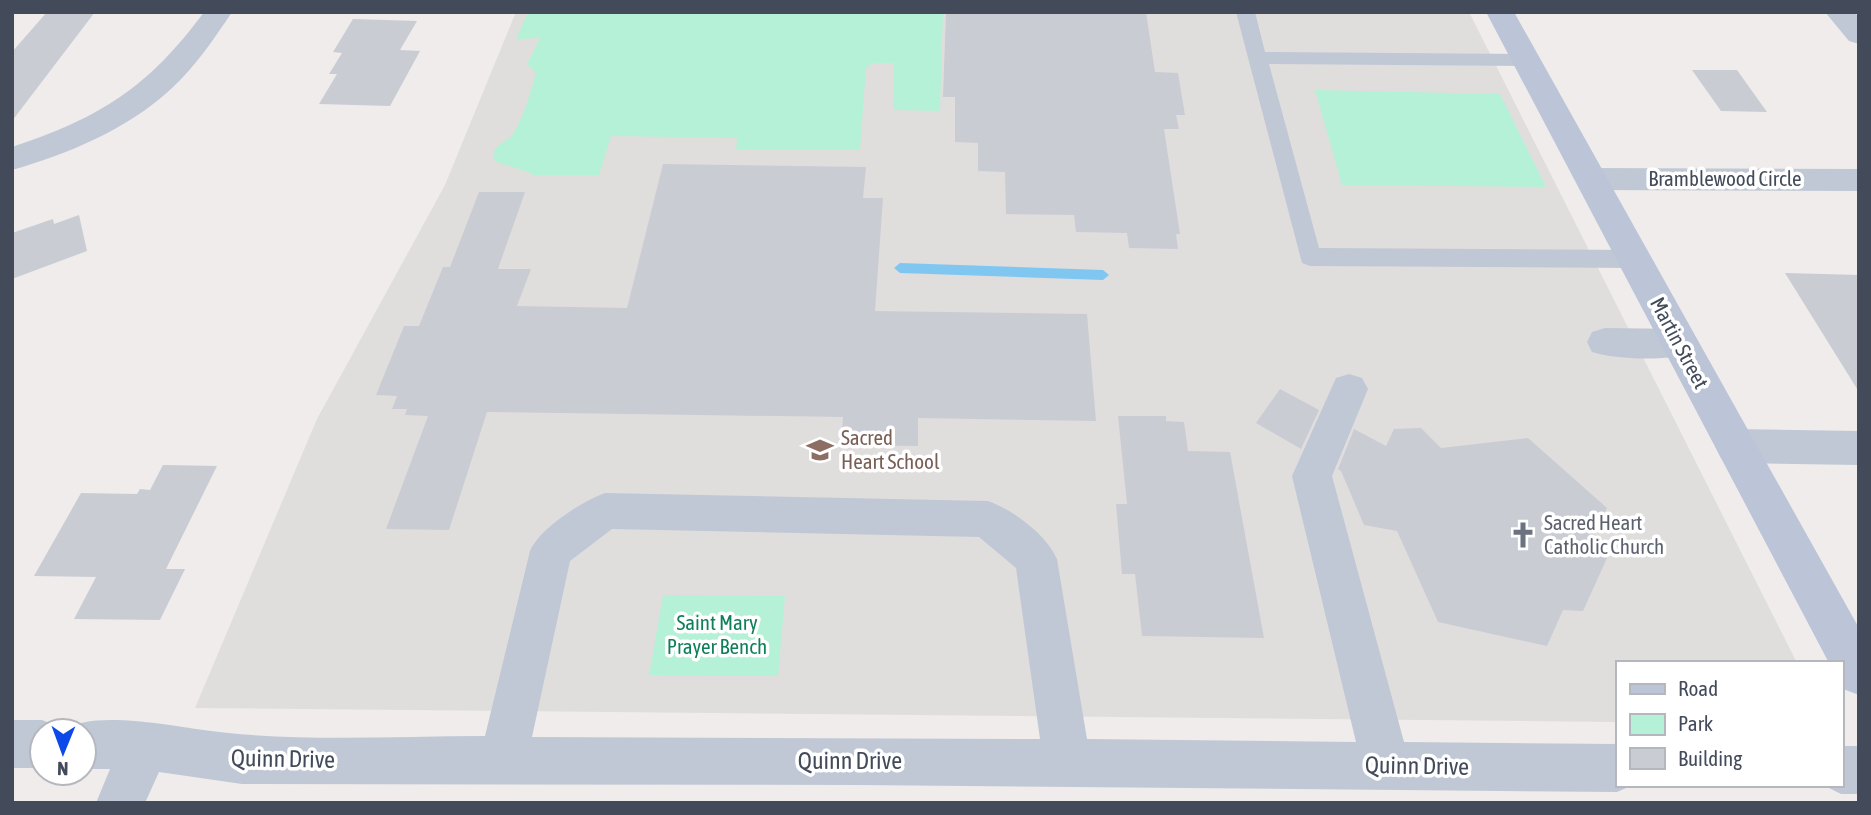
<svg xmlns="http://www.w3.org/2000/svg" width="1871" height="815" viewBox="0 0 1871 815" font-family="'Asap Condensed',sans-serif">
  <rect width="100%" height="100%" fill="#efeceb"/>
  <path fill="#e0dddd" d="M 516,12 L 1469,12 L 1797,663 L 1617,663 L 1617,722 L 195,708 L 317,419 L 445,185 Z"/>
  <path fill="#b5f1d6" d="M 528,12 L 943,12 L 940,111 L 893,110 L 894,63 L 874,63 L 866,68 L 860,150 L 736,150 L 737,138 L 611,136 L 599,175 L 533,175 C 527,170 505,166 495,161 L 493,154 C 497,143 507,142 513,134 C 524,116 530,94 536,73 L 527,64 L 540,38 L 516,39 Z
    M 1315,90 L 1500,94 L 1546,187 L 1342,185 Z
    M 663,595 L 785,596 L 778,676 L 649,675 Z"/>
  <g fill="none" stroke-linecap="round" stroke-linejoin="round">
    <path fill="#7fc7f1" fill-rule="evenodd" d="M 900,263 L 1103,270 L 1109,275 L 1103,280 L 900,273 L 894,268 Z"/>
  </g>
  <path fill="#caccd4" d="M 47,12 L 95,12 L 12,121 L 12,52 Z
    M 946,12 L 1146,12 L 1155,72 L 1178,73 L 1185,115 L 1176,115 L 1179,129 L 1164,129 L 1180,234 L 1176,234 L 1178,249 L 1129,248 L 1127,233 L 1076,232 L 1074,215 L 1006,214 L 1005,172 L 978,171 L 978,143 L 955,142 L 955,97 L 943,97 Z
    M 353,19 L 417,21 L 400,50 L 420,51 L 390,106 L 319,104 L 337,74 L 329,74 L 342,53 L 333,52 Z
    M 1692,70 L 1737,70 L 1767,112 L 1721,111 Z
    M 663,164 L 866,167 L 863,198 L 883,198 L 875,311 L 1087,314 L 1096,421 L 918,418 L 918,446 L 841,445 L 843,417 L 487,412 L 449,530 L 386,529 L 428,416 L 405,415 L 407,409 L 392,409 L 397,396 L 376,395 L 404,326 L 419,326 L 443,267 L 450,267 L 479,192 L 525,192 L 498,269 L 531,269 L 517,306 L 627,308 Z
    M 79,215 L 87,251 L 12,279 L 12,233 L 53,219 L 54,224 Z
    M 1785,273 L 1859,275 L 1859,392 Z
    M 1280,389 L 1319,410 L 1301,449 L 1256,423 Z
    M 1118,416 L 1166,416 L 1166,421 L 1184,422 L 1188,451 L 1230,452 L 1264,638 L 1142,636 L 1135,574 L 1122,574 L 1116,504 L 1127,504 Z
    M 1421,428 L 1441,448 L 1528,438 L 1607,508 L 1590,544 L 1608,556 L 1583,611 L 1563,610 L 1547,646 L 1438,622 L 1397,531 L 1364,525 L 1341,471 L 1338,469 L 1354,429 L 1386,446 L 1394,429 Z
    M 163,465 L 217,466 L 166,569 L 185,569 L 160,620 L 74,619 L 96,577 L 34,576 L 81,493 L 137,494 L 140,489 L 150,490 Z"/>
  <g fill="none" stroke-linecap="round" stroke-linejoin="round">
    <path fill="#c0c8d5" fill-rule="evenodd" d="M 1236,12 L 1255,12 L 1265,52 L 1526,54 L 1533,56 L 1536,60 L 1533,64 L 1526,66 L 1269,64 L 1319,248 L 1634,250 L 1642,253 L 1646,259 L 1642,265 L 1634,268 L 1310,266 L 1302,263 Z"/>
    <path fill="#c0c8d5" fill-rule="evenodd" d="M 204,12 L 232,12 C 214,39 195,67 171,89 C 128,129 68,154 12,170 L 12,147 C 100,118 149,87 204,12 Z
      M 1825,12 L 1854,12 L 1859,17 L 1859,44 L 1849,41 Z
      M 1591,168 L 1859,169 L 1859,191 L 1591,190 L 1580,187 L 1575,179 L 1580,171 Z
      M 1605,328 L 1679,329 L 1692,333 L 1697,343 L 1692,353 C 1668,361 1617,360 1592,352 L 1587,342 L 1592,332 Z
      M 1349,374 L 1362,378 L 1368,389 L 1332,476 L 1404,742 L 1617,744 L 1617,785 L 1633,785 L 1617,792 L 861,785 L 242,784 L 159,772 L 145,803 L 96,803 L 110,769 L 84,769 L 84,731 L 66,731 C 85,710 168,725 196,729 C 291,743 389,736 485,736 L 530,551 C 540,528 581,502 605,493 L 988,501 C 1013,510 1046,534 1057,559 L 1087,739 L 1356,742 L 1292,476 L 1336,378 ZM 612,529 L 979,537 L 1016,568 L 1040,739 L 532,737 L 570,561 Z
      M 1735,429 L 1859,431 L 1859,465 L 1735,463 L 1721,458 L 1715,446 L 1721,434 Z
      M 12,720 L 42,720 L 59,727 L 60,731 L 42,731 L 42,768 L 12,768 Z
      M 1841,746 L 1859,746 L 1859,794 L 1841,794 L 1823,785 L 1841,785 Z"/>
    <path fill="#bcc5d7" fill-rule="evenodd" d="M 1486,12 L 1514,12 L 1859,628 L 1859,695 L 1843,689 L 1841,663 L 1829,663 Z"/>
  </g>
  <defs>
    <g id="school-bare" transform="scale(2.1)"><path d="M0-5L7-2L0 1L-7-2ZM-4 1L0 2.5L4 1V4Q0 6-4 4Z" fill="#8d6e63" stroke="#fff" stroke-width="2.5" paint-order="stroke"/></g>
    <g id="church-bare" transform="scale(2.1)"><path d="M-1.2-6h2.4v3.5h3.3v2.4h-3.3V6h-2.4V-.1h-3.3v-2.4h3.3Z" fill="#6b7280" stroke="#fff" stroke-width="2.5" paint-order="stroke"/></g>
  </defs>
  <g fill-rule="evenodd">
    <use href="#school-bare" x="820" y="450"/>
    <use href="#church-bare" x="1523" y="535"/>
  </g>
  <g text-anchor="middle" stroke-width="7" stroke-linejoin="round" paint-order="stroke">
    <g font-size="21" fill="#434b5a" stroke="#fff">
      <text x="1725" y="186">Bramblewood Circle</text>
      <text transform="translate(1679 343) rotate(62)" y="7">Martin Street</text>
    </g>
    <g font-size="21" fill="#785e54" stroke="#fff" text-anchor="start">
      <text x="841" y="445">Sacred<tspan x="841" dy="24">Heart School</tspan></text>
    </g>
    <g font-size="21" fill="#5b616d" stroke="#fff" text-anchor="start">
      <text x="1544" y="530">Sacred Heart<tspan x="1544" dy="24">Catholic Church</tspan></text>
    </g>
    <g font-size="21" fill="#107f59" stroke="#fff">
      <text x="717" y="630">Saint Mary<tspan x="717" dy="24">Prayer Bench</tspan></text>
    </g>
    <g font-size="24" fill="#434b5a" stroke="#fff">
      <text transform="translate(283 759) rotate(1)" y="8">Quinn Drive</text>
      <text x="850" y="769">Quinn Drive</text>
      <text transform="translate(1417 766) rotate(1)" y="8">Quinn Drive</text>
    </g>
  </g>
  <rect width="1871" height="815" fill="none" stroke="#434b5a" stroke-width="28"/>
  <rect x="1616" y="661" width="228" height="126" fill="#ffffff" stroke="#b4b7bd" stroke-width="2"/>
  <rect x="1630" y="684" width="35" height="10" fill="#bcc5d7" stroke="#b4b7bd" stroke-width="2"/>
  <text x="1678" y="696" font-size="21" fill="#434b5a">Road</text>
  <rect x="1630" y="714" width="35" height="21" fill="#b5f1d6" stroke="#b4b7bd" stroke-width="2"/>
  <text x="1678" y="731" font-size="21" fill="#434b5a">Park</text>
  <rect x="1630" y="748" width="35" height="21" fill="#caccd4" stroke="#b4b7bd" stroke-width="2"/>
  <text x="1678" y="766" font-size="21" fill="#434b5a">Building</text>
  <g transform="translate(63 752) rotate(181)"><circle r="33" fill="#ffffff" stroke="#b4b7bd" stroke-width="2"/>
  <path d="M0-5L12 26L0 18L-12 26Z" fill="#0c49e8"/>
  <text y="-10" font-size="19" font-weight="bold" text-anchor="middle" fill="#434b5a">N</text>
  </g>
</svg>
